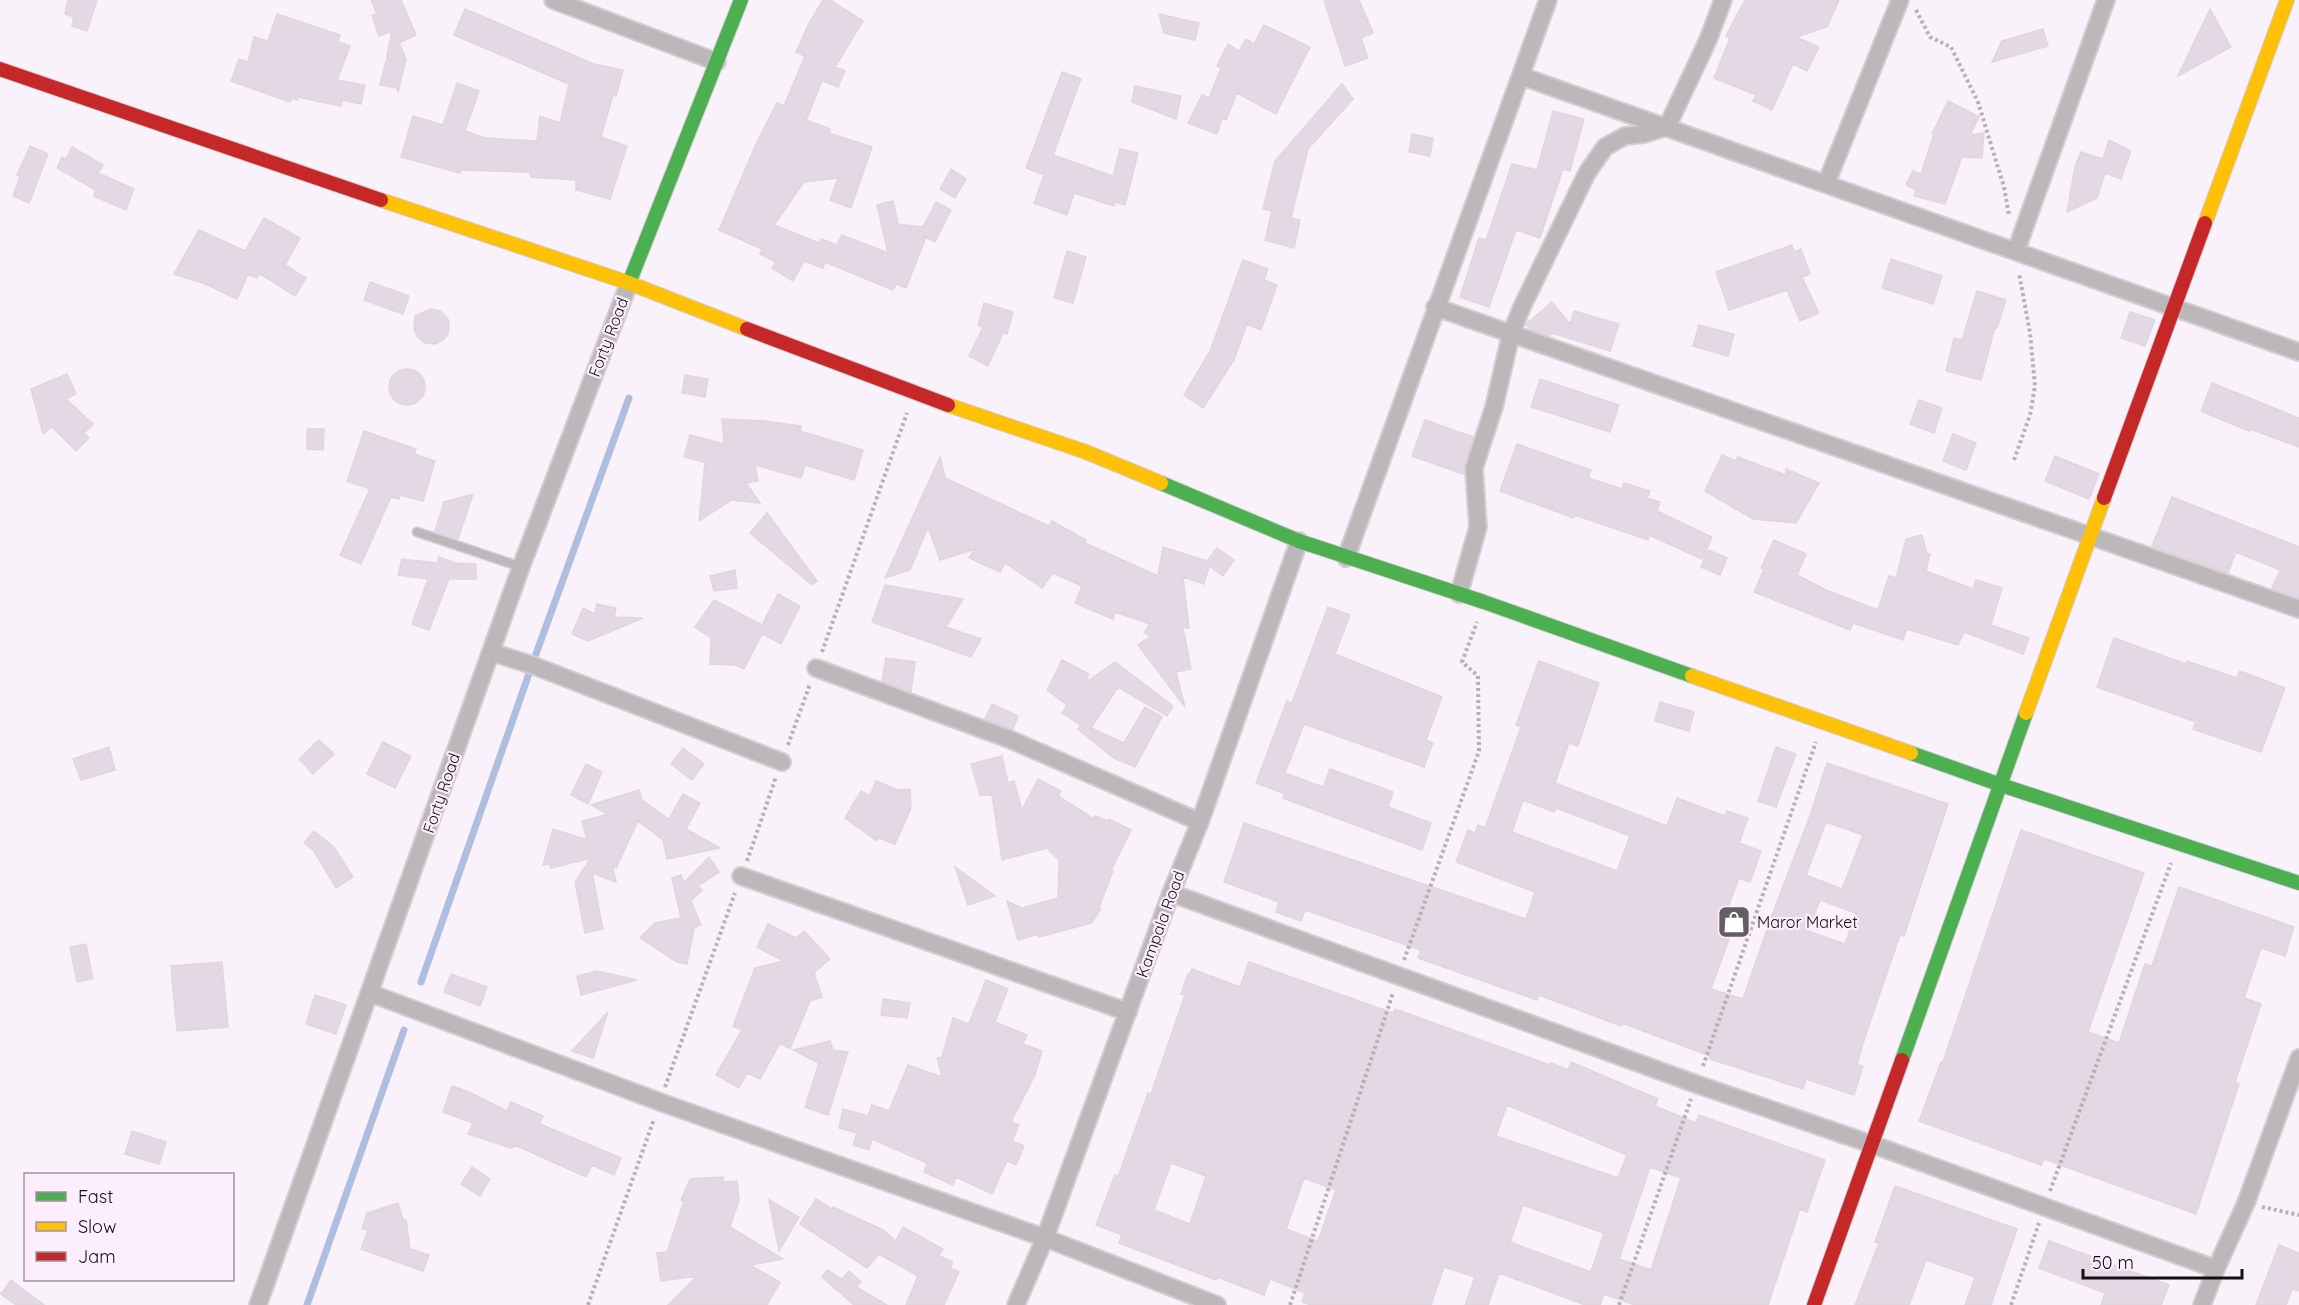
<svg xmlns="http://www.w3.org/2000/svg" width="2299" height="1305" viewBox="0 0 2299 1305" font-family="Quicksand,sans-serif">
  <rect width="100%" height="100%" fill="#faf2fa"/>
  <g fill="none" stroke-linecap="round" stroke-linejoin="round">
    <path stroke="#afbddf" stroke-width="7" d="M 421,982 L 532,665 L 629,398
      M 307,1305 L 404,1030"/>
  </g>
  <path fill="#e4d8e4" stroke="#ded7de" stroke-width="1.5" fill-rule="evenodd" d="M 68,0 L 97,0 L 87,31 L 72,26 L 74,17 L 65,14 Z
    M 371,0 L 401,0 L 416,35 L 399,43 L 406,59 L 398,92 L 397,88 L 380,85 L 386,61 L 388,61 L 387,56 L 392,31 L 379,36 L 372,15 L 377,14 Z
    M 823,0 L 830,0 L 863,21 L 835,67 L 845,71 L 838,87 L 822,81 L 806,120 L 830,129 L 829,133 L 872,147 L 851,208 L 830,200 L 838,178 L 804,182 L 774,225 L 819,243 L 821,239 L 837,245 L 842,235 L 888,253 L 877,205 L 893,201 L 898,224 L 923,227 L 936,202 L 951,210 L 935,242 L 926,237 L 906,288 L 896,284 L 893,290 L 825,262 L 823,268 L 804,261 L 793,281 L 772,268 L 776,262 L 760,254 L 762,249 L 719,230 L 757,142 L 777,103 L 784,106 L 805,56 L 796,52 L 809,23 Z
    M 1324,0 L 1359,0 L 1373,33 L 1361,38 L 1368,58 L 1345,66 Z
    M 1745,0 L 1839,0 L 1827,27 L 1796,37 L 1819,47 L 1807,71 L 1793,64 L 1772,110 L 1753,101 L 1756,95 L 1714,78 L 1730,38 L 1726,36 Z
    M 465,9 L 594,64 L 623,70 L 616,96 L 613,95 L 601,137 L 627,146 L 610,199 L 576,190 L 576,180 L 531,177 L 529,172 L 461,170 L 460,173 L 401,157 L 413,116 L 443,125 L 457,83 L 479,91 L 465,131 L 485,138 L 537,141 L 540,116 L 560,123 L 569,84 L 454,35 Z
    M 2210,9 L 2231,47 L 2178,76 Z
    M 277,14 L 340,35 L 338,42 L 350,46 L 337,80 L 365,85 L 361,104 L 342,100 L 341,106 L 298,97 L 297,100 L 292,98 L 290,102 L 231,81 L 239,59 L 248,62 L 254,37 L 268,41 Z
    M 1159,14 L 1199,23 L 1195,40 L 1164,33 Z
    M 1264,25 L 1310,47 L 1276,114 L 1237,93 L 1226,120 L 1222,118 L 1217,134 L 1188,123 L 1202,95 L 1209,98 L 1221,68 L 1217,66 L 1228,44 L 1239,51 L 1246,39 L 1254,44 Z
    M 2043,29 L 2048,46 L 1992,62 L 2002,41 Z
    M 1062,72 L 1081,79 L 1053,155 L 1113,176 L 1120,149 L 1138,153 L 1125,205 L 1115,202 L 1114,206 L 1074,193 L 1067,215 L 1034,203 L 1044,175 L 1026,168 Z
    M 1342,84 L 1353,99 L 1308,149 L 1291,218 L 1300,220 L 1294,248 L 1265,240 L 1272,211 L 1263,209 L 1275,161 Z
    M 1135,86 L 1181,96 L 1176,119 L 1132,102 Z
    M 1948,101 L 1979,117 L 1970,135 L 1984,133 L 1982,158 L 1962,157 L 1945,204 L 1914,196 L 1916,190 L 1906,185 L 1913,171 L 1921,174 L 1934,134 L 1932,134 Z
    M 1553,111 L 1584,119 L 1570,171 L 1563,169 L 1540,238 L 1516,230 L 1489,307 L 1460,297 L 1479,238 L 1486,240 L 1512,164 L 1537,170 Z
    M 1412,134 L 1433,138 L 1430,156 L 1409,152 Z
    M 2109,140 L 2131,151 L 2121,179 L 2105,173 L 2097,198 L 2067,212 L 2075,167 L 2081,152 L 2103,159 Z
    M 30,146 L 48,154 L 29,203 L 13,196 L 20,176 L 17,175 Z
    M 72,147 L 103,165 L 98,173 L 134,189 L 126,210 L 94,196 L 96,190 L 57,168 L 62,157 L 66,159 Z
    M 951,169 L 966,179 L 955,198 L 940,189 Z
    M 264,218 L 300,238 L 285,265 L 306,278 L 295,296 L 259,273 L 257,278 L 248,274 L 237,299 L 203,283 L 174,274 L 199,230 L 245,251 Z
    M 1792,245 L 1794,252 L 1801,249 L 1810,274 L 1802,277 L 1819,313 L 1800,321 L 1787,290 L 1729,310 L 1716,272 Z
    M 1067,251 L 1086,257 L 1073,303 L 1054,298 Z
    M 1891,259 L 1942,276 L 1933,304 L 1882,288 Z
    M 1243,260 L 1268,269 L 1264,280 L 1277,285 L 1261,330 L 1247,324 L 1234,360 L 1203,408 L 1184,395 L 1210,351 Z
    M 370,282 L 409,296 L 403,314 L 364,300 Z
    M 1977,291 L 2006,300 L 1997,328 L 1995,327 L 1981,380 L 1946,371 L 1954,338 L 1962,340 Z
    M 1552,302 L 1570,324 L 1574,311 L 1619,324 L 1610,351 L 1552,333 L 1549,336 L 1531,330 L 1526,324 Z
    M 984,303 L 1013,312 L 1007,334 L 1003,333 L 988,366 L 969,356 L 983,327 L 978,325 Z
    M 430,309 L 440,311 L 448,319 L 449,325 L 448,334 L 443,340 L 435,344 L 425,343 L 417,336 L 414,329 L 415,316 Z
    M 2130,312 L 2155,320 L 2145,346 L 2121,338 Z
    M 1699,325 L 1734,334 L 1728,356 L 1693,346 Z
    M389 387a18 18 0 1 1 36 0a18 18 0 1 1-36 0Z
    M 67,374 L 76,394 L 66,399 L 93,424 L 84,433 L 89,438 L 76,451 L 52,427 L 43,434 L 31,389 Z
    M 685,375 L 708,379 L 705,397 L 682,393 Z
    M 1540,379 L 1619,405 L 1610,432 L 1531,407 Z
    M 2212,383 L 2299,418 L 2299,447 L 2250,429 L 2249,431 L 2201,411 Z
    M 1919,400 L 1942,408 L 1934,433 L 1910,424 Z
    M 722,419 L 764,421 L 801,426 L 800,431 L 863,450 L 854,480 L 805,465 L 801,478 L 755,465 L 758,481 L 746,483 L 760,503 L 731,500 L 699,521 L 705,462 L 684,457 L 690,435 L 724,444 Z
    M 1425,420 L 1473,437 L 1463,474 L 1412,456 Z
    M 307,429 L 324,429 L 323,450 L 307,449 Z
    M 364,431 L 416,449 L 414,454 L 435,461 L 423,501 L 400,495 L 399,499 L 391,497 L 361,564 L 340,555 L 370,489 L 347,481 Z
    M 1953,434 L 1976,443 L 1966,470 L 1943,461 Z
    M 1517,444 L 1591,470 L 1588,478 L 1622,489 L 1624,483 L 1650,491 L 1647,498 L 1660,502 L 1657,511 L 1712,537 L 1702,559 L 1649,535 L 1648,540 L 1575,515 L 1574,518 L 1500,491 Z
    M 1722,455 L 1736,461 L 1738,457 L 1786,475 L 1786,469 L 1819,483 L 1796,523 L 1753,519 L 1705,491 Z
    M 2055,456 L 2099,474 L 2089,499 L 2045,481 Z
    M 940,457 L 945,478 L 1049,526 L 1052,521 L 1086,540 L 1085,543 L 1158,576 L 1163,547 L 1207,561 L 1217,548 L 1234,560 L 1223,576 L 1209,566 L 1204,584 L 1183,577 L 1189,628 L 1183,628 L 1191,669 L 1176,672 L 1185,707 L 1138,645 L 1151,636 L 1144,633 L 1150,624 L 1115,612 L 1113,619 L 1075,603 L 1082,586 L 1053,573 L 1042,588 L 1005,563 L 1000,572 L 969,558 L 975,549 L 940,560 L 928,527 L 910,570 L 885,578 Z
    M 473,494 L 458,539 L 435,531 L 444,502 Z
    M 2172,497 L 2299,547 L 2299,598 L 2272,588 L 2280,570 L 2236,552 L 2228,573 L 2152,546 Z
    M 767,513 L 817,581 L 812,585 L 750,533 Z
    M 1922,535 L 1927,554 L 1930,554 L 1926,571 L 1973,589 L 1976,580 L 2002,588 L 1991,625 L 2029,638 L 2023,654 L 1964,632 L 1958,645 L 1907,629 L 1903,640 L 1853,623 L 1850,630 L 1754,592 L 1764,569 L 1761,568 L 1774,540 L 1806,554 L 1797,575 L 1826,590 L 1878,610 L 1889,576 L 1896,578 L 1906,539 Z
    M 1708,550 L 1727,558 L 1720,575 L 1701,567 Z
    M 439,557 L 455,563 L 476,564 L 476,579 L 449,579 L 429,630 L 412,624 L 428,579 L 398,575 L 402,559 L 437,563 Z
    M 735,570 L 737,588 L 714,591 L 710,576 Z
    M 885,585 L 963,599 L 946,627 L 981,639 L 971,657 L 872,622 Z
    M 778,594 L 800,606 L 781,644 L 762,634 L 744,669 L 735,665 L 710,664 L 711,638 L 695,627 L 714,600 L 762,625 Z
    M 597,604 L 616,608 L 614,617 L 643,618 L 588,641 L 572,634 L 583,608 L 595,614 Z
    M 1328,607 L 1350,615 L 1335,654 L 1442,697 L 1426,740 L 1433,743 L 1424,767 L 1304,724 L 1285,773 L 1323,787 L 1330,769 L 1393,792 L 1388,807 L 1431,823 L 1422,850 L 1283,798 L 1285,794 L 1256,783 L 1287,701 L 1292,703 Z
    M 2114,638 L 2186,664 L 2187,661 L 2237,678 L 2240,671 L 2285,688 L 2261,752 L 2193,729 L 2196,722 L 2097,687 Z
    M 886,658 L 915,662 L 911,692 L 882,681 Z
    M 1062,660 L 1089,674 L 1085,683 L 1115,662 L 1173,706 L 1167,716 L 1118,687 L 1091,728 L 1124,743 L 1145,707 L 1162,717 L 1135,767 L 1114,758 L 1078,729 L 1081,725 L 1062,713 L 1067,705 L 1047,690 Z
    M 1539,661 L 1599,683 L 1578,746 L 1569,743 L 1555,783 L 1667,826 L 1677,798 L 1725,816 L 1727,811 L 1748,818 L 1739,843 L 1761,851 L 1750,882 L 1739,878 L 1727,910 L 1738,914 L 1711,989 L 1743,999 L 1771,918 L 1810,816 L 1827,763 L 1948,804 L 1904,936 L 1900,935 L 1865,1037 L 1857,1064 L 1863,1066 L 1854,1095 L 1806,1079 L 1803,1089 L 1710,1059 L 1710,1056 L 1622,1023 L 1621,1026 L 1539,995 L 1537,1000 L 1418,958 L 1421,950 L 1305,910 L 1301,921 L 1276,912 L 1279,902 L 1224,882 L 1244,823 L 1526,919 L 1535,892 L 1456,862 L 1468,830 L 1475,833 L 1478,825 L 1485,828 L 1521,727 L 1516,725 ZM 1523,800 L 1554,812 L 1556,808 L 1630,836 L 1617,871 L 1512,832 ZM 1826,822 L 1863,835 L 1842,889 L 1806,875 ZM 1820,900 L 1856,913 L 1845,944 L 1808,931 Z
    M 1660,702 L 1694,712 L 1689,731 L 1655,721 Z
    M 992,704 L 1018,716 L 1013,729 L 985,719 Z
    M 319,740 L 334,754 L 313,774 L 299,759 Z
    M 383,742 L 411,756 L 395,788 L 367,774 Z
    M 109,747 L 115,770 L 81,780 L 73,759 Z
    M 1776,747 L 1796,754 L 1776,807 L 1758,801 Z
    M 683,748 L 704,764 L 692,780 L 671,764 Z
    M 1002,756 L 1008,783 L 1014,781 L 1022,810 L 1038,779 L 1061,791 L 1058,796 L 1094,819 L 1095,816 L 1108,821 L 1109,819 L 1131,830 L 1111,870 L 1113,871 L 1099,907 L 1101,909 L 1091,923 L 1039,937 L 1038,934 L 1018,940 L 1007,901 L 1022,908 L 1058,898 L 1059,860 L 1047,848 L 1002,860 L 992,795 L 980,795 L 971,764 Z
    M 586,764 L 602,772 L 588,804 L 571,795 Z
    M 876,781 L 898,790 L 910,789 L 911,808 L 895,844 L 879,838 L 877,841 L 845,818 L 861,791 L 870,796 Z
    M 639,790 L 642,800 L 669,819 L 683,794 L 700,803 L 686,829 L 720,848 L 667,859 L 663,840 L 638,821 L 616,868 L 612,864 L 616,882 L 592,873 L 603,929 L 585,933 L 575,882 L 591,858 L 551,868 L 550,864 L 543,865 L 553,829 L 587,840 L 582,821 L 608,814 L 591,805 Z
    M 2021,830 L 2144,873 L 2088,1032 L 2119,1043 L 2145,964 L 2152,966 L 2179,887 L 2294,927 L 2285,956 L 2261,948 L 2244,998 L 2261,1004 L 2235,1082 L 2239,1084 L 2196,1214 L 2044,1159 L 2041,1165 L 1919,1121 L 1941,1062 L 1943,1062 Z
    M 314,831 L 334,847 L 353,877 L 336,888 L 314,851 L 304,843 Z
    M 709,857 L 719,872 L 698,886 L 702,890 L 691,901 L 701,925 L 694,928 L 687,964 L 677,962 L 640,938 L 655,923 L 681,918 L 672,878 L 681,875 L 684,883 Z
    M 955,867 L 995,896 L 968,905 Z
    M 768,924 L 796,938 L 804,931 L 830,959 L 814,973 L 822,997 L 810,1001 L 790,1049 L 780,1043 L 760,1079 L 747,1073 L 739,1088 L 716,1075 L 742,1030 L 733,1026 L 755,968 L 784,961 L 757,947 Z
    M 86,944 L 93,979 L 77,982 L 70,947 Z
    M 222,962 L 228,1027 L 177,1031 L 171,966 Z
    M 1249,962 L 1393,1013 L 1395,1009 L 1550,1065 L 1551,1063 L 1568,1070 L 1571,1062 L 1658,1099 L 1655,1106 L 1696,1123 L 1699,1115 L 1825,1160 L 1807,1212 L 1800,1209 L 1768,1305 L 1635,1305 L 1604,1294 L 1600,1305 L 1585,1305 L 1499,1273 L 1488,1305 L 1465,1305 L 1475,1277 L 1444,1267 L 1431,1305 L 1311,1305 L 1302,1302 L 1305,1293 L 1270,1279 L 1264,1295 L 1217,1277 L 1216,1280 L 1119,1243 L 1122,1235 L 1096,1225 L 1115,1175 L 1118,1177 L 1148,1093 L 1151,1094 L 1185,995 L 1181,994 L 1188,974 L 1190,974 L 1192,969 L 1240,987 ZM 1507,1105 L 1627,1155 L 1618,1178 L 1496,1136 ZM 1171,1163 L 1206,1176 L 1190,1224 L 1154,1210 ZM 1650,1167 L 1681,1178 L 1651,1270 L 1619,1259 ZM 1304,1178 L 1336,1190 L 1318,1241 L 1286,1229 ZM 1523,1205 L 1604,1233 L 1591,1272 L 1510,1242 Z
    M 597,971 L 637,980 L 581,995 L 577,976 Z
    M 451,974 L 487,987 L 480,1006 L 444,992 Z
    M 986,980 L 1008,989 L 995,1022 L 1027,1035 L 1023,1044 L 1042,1051 L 1035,1075 L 1011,1122 L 1019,1125 L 1012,1141 L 1024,1146 L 1016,1165 L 1007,1161 L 992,1194 L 956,1177 L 953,1185 L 924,1172 L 927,1163 L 872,1139 L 869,1150 L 853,1145 L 857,1133 L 839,1128 L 843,1109 L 868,1116 L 872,1105 L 889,1111 L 908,1065 L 942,1077 L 937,1058 L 942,1057 L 953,1018 L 969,1024 Z
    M 315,995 L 346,1005 L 336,1034 L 306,1024 Z
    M 883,999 L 910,1003 L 907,1018 L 881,1015 Z
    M 608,1012 L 593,1058 L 572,1051 Z
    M 830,1041 L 833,1050 L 848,1052 L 828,1115 L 805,1107 L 819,1063 L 793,1050 Z
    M 452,1086 L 469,1092 L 507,1111 L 511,1102 L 543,1116 L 540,1124 L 621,1158 L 614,1175 L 592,1165 L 586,1177 L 517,1146 L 511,1148 L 468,1134 L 473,1123 L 443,1112 Z
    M 132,1131 L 166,1142 L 159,1164 L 125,1154 Z
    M 472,1167 L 490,1179 L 480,1196 L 461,1184 Z
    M 723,1177 L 723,1182 L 737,1181 L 739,1200 L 730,1227 L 783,1259 L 750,1265 L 780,1282 L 767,1305 L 668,1305 L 697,1276 L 661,1281 L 657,1253 L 667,1252 L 684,1201 L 681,1200 L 690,1179 Z
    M 1895,1186 L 2017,1229 L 1991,1305 L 1965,1305 L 1975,1277 L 1926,1260 L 1909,1305 L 1855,1305 L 1879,1243 L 1875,1242 Z
    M 816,1199 L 832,1209 L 833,1207 L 883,1230 L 896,1241 L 903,1227 L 943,1249 L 939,1256 L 953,1262 L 950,1268 L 959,1272 L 944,1305 L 906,1305 L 918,1276 L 879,1254 L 867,1268 L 800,1224 Z
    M 769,1200 L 799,1217 L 779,1251 Z
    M 398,1203 L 403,1220 L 406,1220 L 410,1249 L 429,1255 L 423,1271 L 361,1249 L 368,1230 L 362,1229 L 367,1213 Z
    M 2049,1241 L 2169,1285 L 2161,1305 L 2101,1305 L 2105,1293 L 2039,1268 Z
    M 2279,1245 L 2299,1253 L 2299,1291 L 2292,1289 L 2286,1305 L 2256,1305 Z
    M 827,1270 L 842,1279 L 849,1271 L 861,1282 L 856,1287 L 887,1305 L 854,1305 L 822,1277 Z
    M 11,1280 L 44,1305 L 16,1305 L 1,1294 Z"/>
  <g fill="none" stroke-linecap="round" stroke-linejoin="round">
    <g stroke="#d4ced4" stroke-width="11">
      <path id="lane" d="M 417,532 L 521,567"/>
    </g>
    <g stroke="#d4ced4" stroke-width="20">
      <path id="street" d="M 553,0 L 717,62
        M 1521,76 L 2299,352
        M 1826,184 L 1900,0
        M 2016,251 L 2106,0
        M 1435,307 L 2299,609
        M 1346,558 L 1548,0
        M 1459,594 L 1478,527 L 1474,468 L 1494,407 L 1511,334 L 1521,309 L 1587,173 L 1605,147 L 1625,136 L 1644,134 L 1667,127 L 1708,40 L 1723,0
        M 491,652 L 532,665 L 782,762
        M 816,668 L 1009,739 L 1200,822
        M 741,876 L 1128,1012
        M 1171,893 L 1696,1084 L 1871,1144 L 2216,1269
        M 370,993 L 660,1102 L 1045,1238 L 1217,1305
        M 258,1305 L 521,567 L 629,283
        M 1016,1305 L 1045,1238 L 1171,893 L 1200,822 L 1299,541
        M 2202,1305 L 2216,1269 L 2246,1203 L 2299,1058"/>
    </g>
    <g stroke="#d4ced4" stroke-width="16">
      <path id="fast" d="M 629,283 L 741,0
        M 1161,483 L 1299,541 L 1484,602 L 1692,676
        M 1911,753 L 2001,785 L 2299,883
        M 1902,1060 L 2026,713"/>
    </g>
    <g stroke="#d4ced4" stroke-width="16">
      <path id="slow" d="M 381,200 L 629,283 L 747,329
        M 2205,223 L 2287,0
        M 948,405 L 1086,452 L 1161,483
        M 1692,676 L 1911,753
        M 2026,713 L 2104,498"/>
    </g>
    <g stroke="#d4ced4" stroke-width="16">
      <path id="jam" d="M 0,69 L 381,200
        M 747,329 L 948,405
        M 2104,498 L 2205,223
        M 1814,1305 L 1902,1060"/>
    </g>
    <path stroke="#b7b1b4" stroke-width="4" stroke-dasharray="3 3" stroke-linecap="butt" d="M 1916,10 L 1930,37 L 1951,47 L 1978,102 L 2004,187 L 2009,215
      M 2014,460 L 2030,415 L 2035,386 L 2030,333 L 2019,273
      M 822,652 L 907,413
      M 788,745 L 810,684
      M 747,861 L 776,777
      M 1404,960 L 1479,751 L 1478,676 L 1462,662 L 1477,622
      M 1703,1066 L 1816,742
      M 665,1087 L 735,893
      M 2050,1191 L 2171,863
      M 2262,1207 L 2299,1215
      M 588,1305 L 654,1119
      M 1290,1305 L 1393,993
      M 1619,1305 L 1691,1099
      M 2011,1305 L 2039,1223"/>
    <use href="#lane" stroke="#bcb7b9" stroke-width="8"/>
    <use href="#street" stroke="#bcb7b9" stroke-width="16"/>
    <use href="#fast" stroke="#4caf50" stroke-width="14"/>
    <use href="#slow" stroke="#ffc107" stroke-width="14"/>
    <use href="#jam" stroke="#c62828" stroke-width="14"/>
  </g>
  <defs>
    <g id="shop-square" transform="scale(1.725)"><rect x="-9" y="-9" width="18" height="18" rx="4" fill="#645e64" stroke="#fdeefe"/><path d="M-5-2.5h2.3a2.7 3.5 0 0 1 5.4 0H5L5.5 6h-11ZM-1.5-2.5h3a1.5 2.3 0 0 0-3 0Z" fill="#fff"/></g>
  </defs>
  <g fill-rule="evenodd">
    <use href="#shop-square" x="1734" y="922"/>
  </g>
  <g text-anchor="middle" stroke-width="4.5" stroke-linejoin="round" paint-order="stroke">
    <g font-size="16" fill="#140e14" stroke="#fdeefe">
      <text transform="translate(608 337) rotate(-69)" y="6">Forty Road</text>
      <text transform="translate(441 793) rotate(-71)" y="6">Forty Road</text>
      <text transform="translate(1160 924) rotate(-70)" y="6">Kampala Road</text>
    </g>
    <g font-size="16" fill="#140e14" stroke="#fdeefe" text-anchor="start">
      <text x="1757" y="928">Maror Market</text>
    </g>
  </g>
  <rect x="24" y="1173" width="210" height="108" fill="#fdeefe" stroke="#a094a0" stroke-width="1.5"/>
  <rect x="36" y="1192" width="30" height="9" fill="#4caf50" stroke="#a094a0" stroke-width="1.5"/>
  <text x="78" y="1203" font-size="18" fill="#140e14">Fast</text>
  <rect x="36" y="1222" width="30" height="9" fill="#ffc107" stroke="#a094a0" stroke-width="1.5"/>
  <text x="78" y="1233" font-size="18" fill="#140e14">Slow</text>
  <rect x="36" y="1252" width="30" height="9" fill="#c62828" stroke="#a094a0" stroke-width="1.5"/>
  <text x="78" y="1263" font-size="18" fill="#140e14">Jam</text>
  <path d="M2083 1269v9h159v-9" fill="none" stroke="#140e14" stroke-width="3"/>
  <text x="2092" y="1269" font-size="18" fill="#140e14" stroke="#fdeefe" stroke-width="4.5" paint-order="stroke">50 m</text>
</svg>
